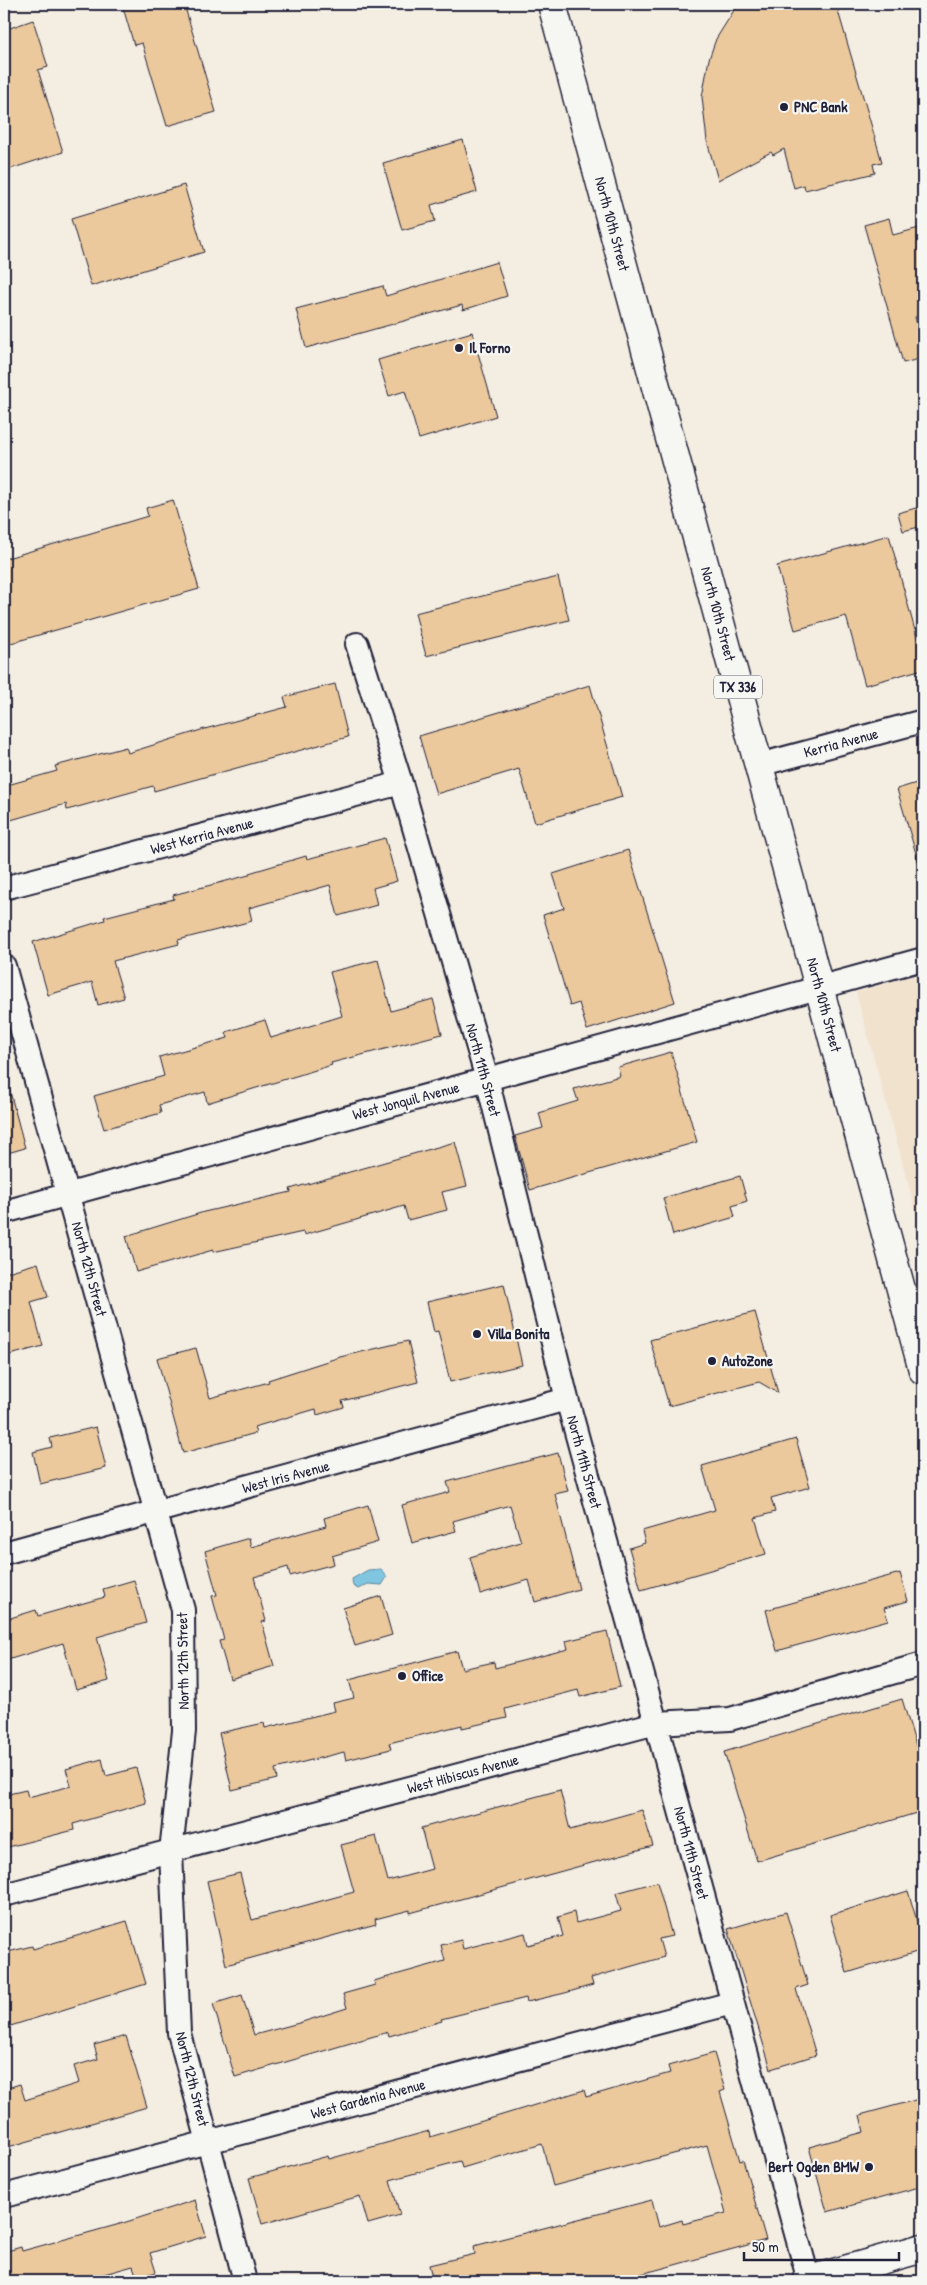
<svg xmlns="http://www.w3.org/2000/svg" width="927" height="2285" viewBox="0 0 927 2285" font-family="'Patrick Hand',sans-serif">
  <rect width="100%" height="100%" fill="#f4ede1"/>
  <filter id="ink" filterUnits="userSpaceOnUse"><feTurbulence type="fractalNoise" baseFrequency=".02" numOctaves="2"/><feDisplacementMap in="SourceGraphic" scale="10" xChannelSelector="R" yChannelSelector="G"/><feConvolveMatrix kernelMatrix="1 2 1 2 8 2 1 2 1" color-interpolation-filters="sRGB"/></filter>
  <g filter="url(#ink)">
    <path fill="#f1e2cd" d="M 923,973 L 923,1238 L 856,992 Z"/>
    <path fill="#80c6e1" stroke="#5a849f" d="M 381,1569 L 387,1577 L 382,1585 L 368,1584 L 358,1589 L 353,1586 L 352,1579 L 368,1570 Z"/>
    <path fill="#ebc99d" stroke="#22223b" d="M 122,4 L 184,4 L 216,112 L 167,126 L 142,43 L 134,45 Z
      M 738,4 L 836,4 L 882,162 L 873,164 L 875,173 L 805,190 L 804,185 L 794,188 L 784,149 L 773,155 L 771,152 L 718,180 L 707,141 L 702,97 L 709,59 L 716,39 Z
      M 33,20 L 48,67 L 38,70 L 63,152 L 4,171 L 4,30 Z
      M 463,140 L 477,192 L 431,205 L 435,221 L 402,230 L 383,163 Z
      M 184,185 L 204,252 L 91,286 L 71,219 Z
      M 889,218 L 893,235 L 923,227 L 923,314 L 915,317 L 923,345 L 923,358 L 903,363 L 864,225 Z
      M 497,262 L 507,296 L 463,310 L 462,305 L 306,348 L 296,309 L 383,286 L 386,296 Z
      M 472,332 L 496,416 L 419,439 L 405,391 L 389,396 L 378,360 Z
      M 173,500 L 199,589 L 4,645 L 4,559 L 148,516 L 146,508 Z
      M 923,506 L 923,526 L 903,531 L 898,513 Z
      M 889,535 L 923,660 L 923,669 L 865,685 L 846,616 L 795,630 L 777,566 Z
      M 558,577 L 569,620 L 426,656 L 415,613 Z
      M 335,684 L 348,737 L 154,791 L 153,786 L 67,810 L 66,804 L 4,822 L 4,786 L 57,771 L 55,766 L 126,747 L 128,753 L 201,730 L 287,707 L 284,697 Z
      M 590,685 L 622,797 L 535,823 L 519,769 L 436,794 L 419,736 Z
      M 923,781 L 923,863 L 919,864 L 897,789 Z
      M 385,838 L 397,881 L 373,888 L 377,905 L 338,916 L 330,885 L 249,908 L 252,921 L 178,940 L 179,944 L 113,961 L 124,998 L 98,1005 L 92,982 L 48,995 L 33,942 L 105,920 L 104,917 L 174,899 L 173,895 L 249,875 L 249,873 L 306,856 L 307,859 Z
      M 628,850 L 675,1002 L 587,1030 L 579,1003 L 570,1006 L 543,915 L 564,908 L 553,874 Z
      M 378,960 L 391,1011 L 433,999 L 442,1034 L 331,1063 L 332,1065 L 207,1103 L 205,1092 L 159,1105 L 161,1113 L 104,1129 L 94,1096 L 164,1076 L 159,1057 L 228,1038 L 226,1032 L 265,1020 L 271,1038 L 342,1016 L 330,972 Z
      M 671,1052 L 697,1142 L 530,1190 L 515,1136 L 543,1128 L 539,1113 L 578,1101 L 574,1089 L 620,1076 L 618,1067 Z
      M 9,1088 L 25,1148 L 4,1154 L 4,1089 Z
      M 455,1142 L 467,1186 L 442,1192 L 447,1210 L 408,1220 L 404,1206 L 304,1235 L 303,1232 L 213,1252 L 213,1250 L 136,1272 L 126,1236 L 204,1212 L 291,1192 L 290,1189 Z
      M 740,1176 L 747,1201 L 732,1206 L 735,1217 L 673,1235 L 663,1198 Z
      M 38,1263 L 48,1297 L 31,1302 L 43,1346 L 10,1355 L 4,1334 L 4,1273 Z
      M 504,1284 L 522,1365 L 450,1382 L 438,1331 L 434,1332 L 427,1302 Z
      M 755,1312 L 778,1393 L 759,1382 L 669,1406 L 650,1340 Z
      M 408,1341 L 418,1382 L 342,1401 L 344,1407 L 317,1415 L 316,1409 L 254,1427 L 256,1433 L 183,1453 L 157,1358 L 196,1348 L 210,1398 L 269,1382 L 268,1380 L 340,1357 Z
      M 96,1427 L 106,1468 L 40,1484 L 33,1452 L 52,1447 L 50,1438 Z
      M 796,1439 L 810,1487 L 771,1498 L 775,1512 L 755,1518 L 766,1554 L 641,1590 L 629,1548 L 645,1543 L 642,1531 L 715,1510 L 702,1466 Z
      M 558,1453 L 568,1491 L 555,1494 L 579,1589 L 535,1602 L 529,1580 L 480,1594 L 470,1557 L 521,1542 L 510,1505 L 453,1521 L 456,1531 L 412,1543 L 402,1505 L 450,1492 L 447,1482 Z
      M 368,1505 L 378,1542 L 332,1556 L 334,1564 L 290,1576 L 288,1567 L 254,1577 L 266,1621 L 262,1622 L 274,1666 L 230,1679 L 219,1641 L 224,1640 L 212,1596 L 217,1595 L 205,1551 L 249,1538 L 251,1547 L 326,1526 L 324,1518 Z
      M 900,1573 L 908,1601 L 884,1608 L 888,1620 L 777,1651 L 766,1610 Z
      M 134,1580 L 146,1623 L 97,1637 L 109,1681 L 76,1690 L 63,1643 L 4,1661 L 4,1620 L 36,1610 L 38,1616 L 105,1597 L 103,1589 Z
      M 381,1596 L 392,1635 L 355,1646 L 343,1608 Z
      M 607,1631 L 620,1687 L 580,1697 L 578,1690 L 505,1709 L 507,1718 L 462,1728 L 462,1725 L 389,1743 L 391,1749 L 346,1760 L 344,1752 L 275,1769 L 277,1779 L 232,1790 L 219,1733 L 264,1723 L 265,1728 L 335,1711 L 333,1703 L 354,1698 L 349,1680 L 417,1662 L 457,1651 L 462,1669 L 494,1662 L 495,1668 L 568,1649 L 566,1641 Z
      M 902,1699 L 923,1769 L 923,1811 L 757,1861 L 724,1752 Z
      M 102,1759 L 106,1776 L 136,1768 L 146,1803 L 73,1824 L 74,1830 L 4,1848 L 4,1795 L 26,1790 L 28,1797 L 71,1786 L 66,1769 Z
      M 560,1790 L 570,1830 L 642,1810 L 653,1846 L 410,1913 L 410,1910 L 375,1919 L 376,1924 L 226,1965 L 207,1881 L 240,1873 L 252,1920 L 354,1892 L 341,1845 L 376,1836 L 388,1881 L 432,1869 L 421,1828 Z
      M 657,1882 L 672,1936 L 659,1939 L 664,1957 L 591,1978 L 593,1985 L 565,1993 L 527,2002 L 526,1998 L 441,2019 L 442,2021 L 389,2036 L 388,2032 L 235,2077 L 213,2004 L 242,1995 L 254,2035 L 299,2023 L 347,2008 L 343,1994 L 375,1985 L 374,1981 L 445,1961 L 441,1945 L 461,1940 L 463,1949 L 525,1933 L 528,1945 L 563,1936 L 558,1917 L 574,1912 L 576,1923 L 621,1911 L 616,1893 Z
      M 908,1891 L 923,1941 L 923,1950 L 847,1973 L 830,1915 Z
      M 786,1912 L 808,1985 L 796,1989 L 816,2055 L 771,2069 L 728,1929 Z
      M 127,1921 L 146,1984 L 4,2028 L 4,1953 L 32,1946 L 33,1949 Z
      M 126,2036 L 147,2107 L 8,2147 L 4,2134 L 4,2089 L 20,2084 L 25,2100 L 79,2083 L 74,2066 L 98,2059 L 94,2045 Z
      M 714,2053 L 725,2090 L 720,2092 L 740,2161 L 743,2160 L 766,2240 L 616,2281 L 433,2281 L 429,2265 L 475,2254 L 474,2246 L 652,2200 L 659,2227 L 682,2220 L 683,2224 L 726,2213 L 707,2145 L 553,2186 L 542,2144 L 462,2168 L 460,2161 L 390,2180 L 400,2215 L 368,2224 L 360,2196 L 262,2224 L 249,2178 L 328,2156 L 329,2159 L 429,2131 L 430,2137 L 584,2090 L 586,2097 L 670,2073 L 668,2066 Z
      M 923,2098 L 923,2186 L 827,2212 L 809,2147 L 864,2132 L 860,2115 Z
      M 195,2200 L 206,2236 L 150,2253 L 156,2272 L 137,2278 L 133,2266 L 79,2281 L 4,2281 L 4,2252 L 21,2247 L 22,2251 L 120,2224 Z"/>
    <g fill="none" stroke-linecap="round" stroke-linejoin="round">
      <g stroke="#22223b" stroke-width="26">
        <path id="street" d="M 357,644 L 401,783 L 487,1079 L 567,1399 L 809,2281
          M 759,765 L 923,721
          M 4,888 L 401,783
          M 4,966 L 183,1610 L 184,1731 L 171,1852 L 179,2033 L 245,2281
          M 4,1212 L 923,959
          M 4,1553 L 567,1399
          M 4,1895 L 656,1723 L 730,1719 L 923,1664
          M 4,2196 L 732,2003"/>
      </g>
      <g stroke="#22223b" stroke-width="31">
        <path id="secondary" d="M 806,2281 L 923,2248"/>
      </g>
      <g stroke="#22223b" stroke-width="31">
        <path id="primary" d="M 552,4 L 923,1370"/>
      </g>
      <use href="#street" stroke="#f6f6f2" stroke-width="22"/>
      <use href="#secondary" stroke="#f6f6f2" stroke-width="28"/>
      <use href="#primary" stroke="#f6f6f2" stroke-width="28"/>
    </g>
  </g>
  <g fill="#22223b" stroke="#f6f6f2" stroke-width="2">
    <circle cx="784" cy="107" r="5"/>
    <circle cx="459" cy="348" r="5"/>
    <circle cx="477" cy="1334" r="5"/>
    <circle cx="712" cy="1361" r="5"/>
    <circle cx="402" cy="1676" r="5"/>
    <circle cx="869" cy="2167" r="5"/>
  </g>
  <g text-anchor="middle" stroke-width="4.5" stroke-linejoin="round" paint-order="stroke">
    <rect fill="#f6f6f2" stroke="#626272" stroke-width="1" x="714" y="675.5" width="48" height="23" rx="4"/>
    <g font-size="14" font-weight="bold" fill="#22223b">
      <text x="738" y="692">TX 336</text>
    </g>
    <g font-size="15" font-weight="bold" fill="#22223b" stroke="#f6f6f2" text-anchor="start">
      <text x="794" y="112">PNC Bank</text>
      <text x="469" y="353">Il Forno</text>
      <text x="487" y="1339">Villa Bonita</text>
      <text x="722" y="1366">AutoZone</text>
      <text x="412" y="1681">Office</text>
      <text x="859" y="2172" text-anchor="end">Bert Ogden BMW</text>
    </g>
    <g font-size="15" fill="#22223b" stroke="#f6f6f2">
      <text transform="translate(612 224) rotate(75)" y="5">North 10th Street</text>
      <text transform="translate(718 614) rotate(75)" y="5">North 10th Street</text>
      <text transform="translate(841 743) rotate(-15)" y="5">Kerria Avenue</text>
      <text transform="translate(202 836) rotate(-15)" y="5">West Kerria Avenue</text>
      <text transform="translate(824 1005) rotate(75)" y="5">North 10th Street</text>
      <text transform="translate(483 1070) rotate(75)" y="5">North 11th Street</text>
      <text transform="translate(406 1101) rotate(-15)" y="5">West Jonquil Avenue</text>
      <text transform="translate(89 1269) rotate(75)" y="5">North 12th Street</text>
      <text transform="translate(584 1462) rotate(75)" y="5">North 11th Street</text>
      <text transform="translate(286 1477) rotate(-15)" y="5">West Iris Avenue</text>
      <text transform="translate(183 1661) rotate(-91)" y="5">North 12th Street</text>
      <text transform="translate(463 1774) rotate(-15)" y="5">West Hibiscus Avenue</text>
      <text transform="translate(691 1853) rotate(75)" y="5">North 11th Street</text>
      <text transform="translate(192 2079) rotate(76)" y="5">North 12th Street</text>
      <text transform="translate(368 2099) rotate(-15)" y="5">West Gardenia Avenue</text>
    </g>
  </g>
  <rect width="927" height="2285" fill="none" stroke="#f6f6f2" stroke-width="20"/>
  <rect x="10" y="10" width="907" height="2265" fill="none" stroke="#22223b" stroke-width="2" filter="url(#ink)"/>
  <path d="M744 2252v8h155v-8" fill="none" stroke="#22223b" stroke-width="2.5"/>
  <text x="752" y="2252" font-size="15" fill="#22223b" stroke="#f6f6f2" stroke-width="4" paint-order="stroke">50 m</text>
</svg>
